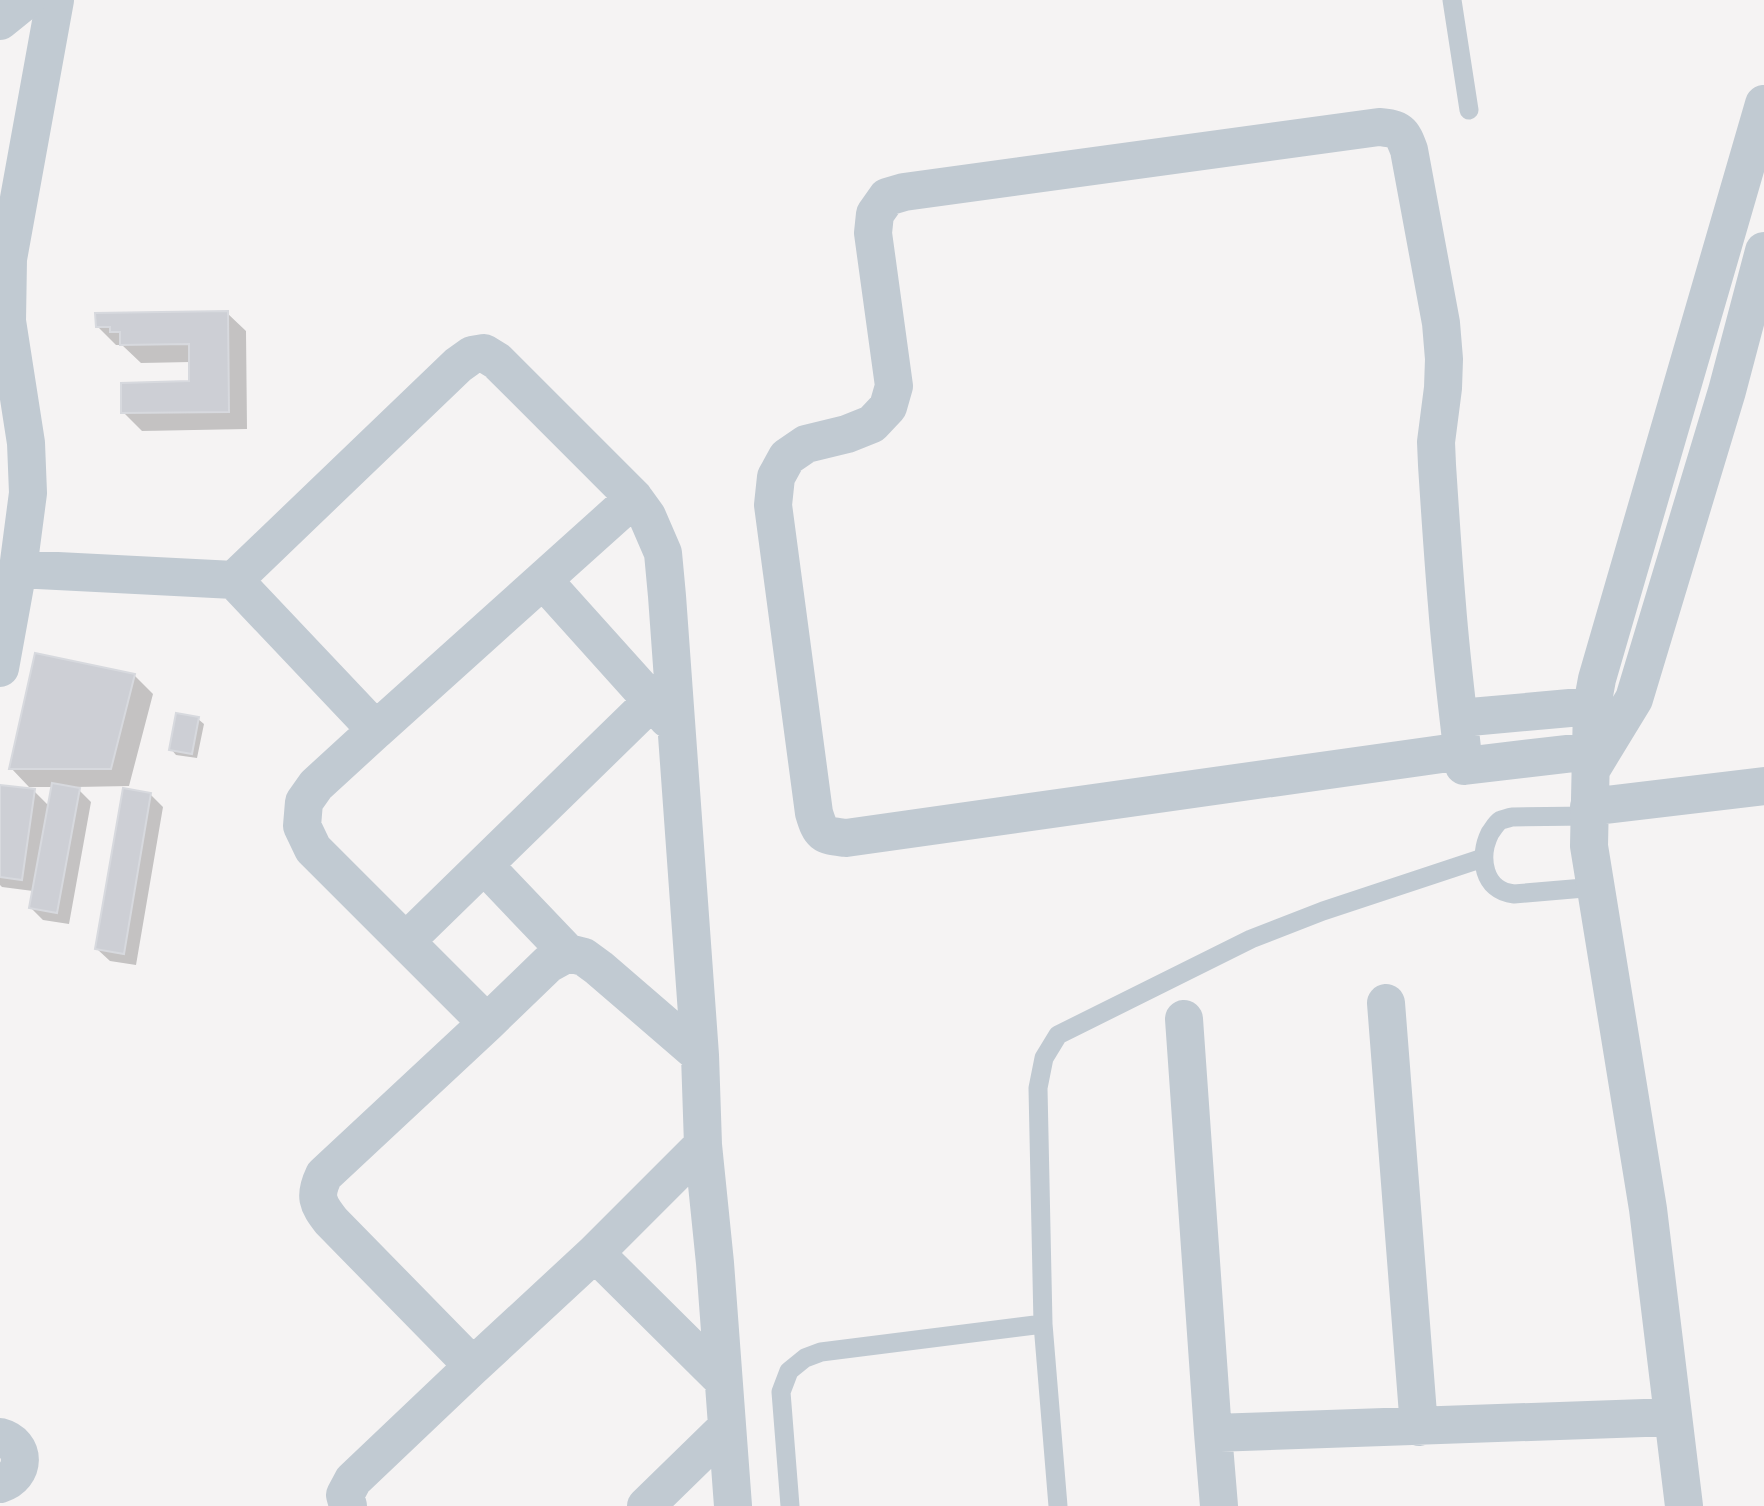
<svg xmlns="http://www.w3.org/2000/svg" width="1764" height="1506" viewBox="0 0 1764 1506" font-family="'Alegreya Sans',sans-serif">
  <rect width="100%" height="100%" fill="#f5f3f3"/>
  <path fill="#0003" d="M 227,313 L 246,331 L 247,429 L 142,431 L 123,412 L 191,383 L 191,362 L 141,363 L 122,345 L 116,345 L 97,326 Z
    M 134,675 L 153,694 L 129,786 L 76,787 L 91,802 L 69,924 L 43,920 L 30,907 L 33,891 L 2,887 L 0,885 L 0,797 L 34,791 L 49,806 L 53,787 L 29,787 L 11,768 Z
    M 198,719 L 204,724 L 197,758 L 176,755 L 171,749 Z
    M 150,794 L 163,807 L 136,965 L 110,961 L 97,949 Z"/>
  <path fill="#cdcfd5" stroke="#d7d9de" stroke-width="2" d="M 228,311 L 229,412 L 121,413 L 121,383 L 189,381 L 189,344 L 120,345 L 120,332 L 110,332 L 110,327 L 96,327 L 95,313 Z
    M 35,653 L 135,674 L 111,769 L 9,769 Z
    M 176,713 L 199,717 L 192,754 L 169,750 Z
    M 52,783 L 80,788 L 57,913 L 29,908 Z
    M 0,785 L 35,789 L 22,880 L 0,877 Z
    M 123,788 L 151,793 L 124,954 L 95,949 Z"/>
  <g fill="none" stroke-linecap="round" stroke-linejoin="round">
    <path stroke="#c1cad2" stroke-width="19" d="M 1452,0 L 1469,110
      M 1589,816 L 1512,817 C 1511,817 1501,820 1501,820 C 1496,823 1493,829 1490,833 C 1478,857 1483,891 1514,894 L 1596,887
      M 790,1506 L 781,1392 L 789,1371 L 805,1358 L 821,1352 L 1043,1324
      M 1058,1506 L 1043,1324 L 1038,1088 L 1044,1058 L 1058,1035 L 1251,939 L 1323,911 L 1483,858"/>
    <path stroke="#c1cad2" stroke-width="38" d="M 18,569 L 234,580 L 376,730 L 316,785 L 304,802 L 302,826 L 313,849 L 487,1023 L 324,1175 C 314,1196 317,1203 331,1221 L 473,1366 L 353,1480 L 345,1495 L 348,1506
      M 234,580 L 458,365 L 472,355 L 484,353 L 497,361 L 634,498 L 647,516 L 663,553 L 667,596 L 700,1055 L 703,1145 L 715,1263 L 733,1506
      M 543,580 L 668,719
      M 0,668 L 18,569 L 28,493 L 26,443 L 7,321 L 8,259 L 55,0
      M 1459,718 L 1592,706
      M 376,730 L 634,498
      M 1463,751 L 846,838 C 823,835 821,836 814,813 L 773,505 L 776,477 L 787,457 L 806,444 L 847,434 L 872,424 L 888,407 L 894,386 L 873,233 L 875,214 L 887,197 L 904,192 L 1379,127 C 1400,129 1402,131 1409,150 L 1441,323 L 1444,359 L 1443,388 L 1436,442 L 1437,465 C 1440,511 1443,558 1447,605 C 1451,658 1458,712 1464,766 L 1592,751
      M 1592,768 L 1634,699 L 1727,391 L 1764,251
      M 1589,807 L 1764,786
      M 484,865 L 568,953
      M 406,941 L 652,701
      M 1386,1003 L 1419,1427
      M 1184,1019 L 1213,1433
      M 487,1023 L 548,964 L 568,953 L 584,957 L 599,968 L 700,1055
      M 595,1253 L 723,1380
      M 473,1366 L 595,1253 L 703,1145
      M 0,1437 C 27,1444 26,1476 0,1484
      M 646,1506 L 727,1427
      M 1219,1506 L 1213,1433 L 1673,1417
      M 1684,1506 L 1648,1209 L 1589,846 L 1592,706 L 1597,679 L 1764,104"/>
    <path stroke="#c1cad2" stroke-width="38" d="M 0,21 L 26,0"/>
  </g>
</svg>
